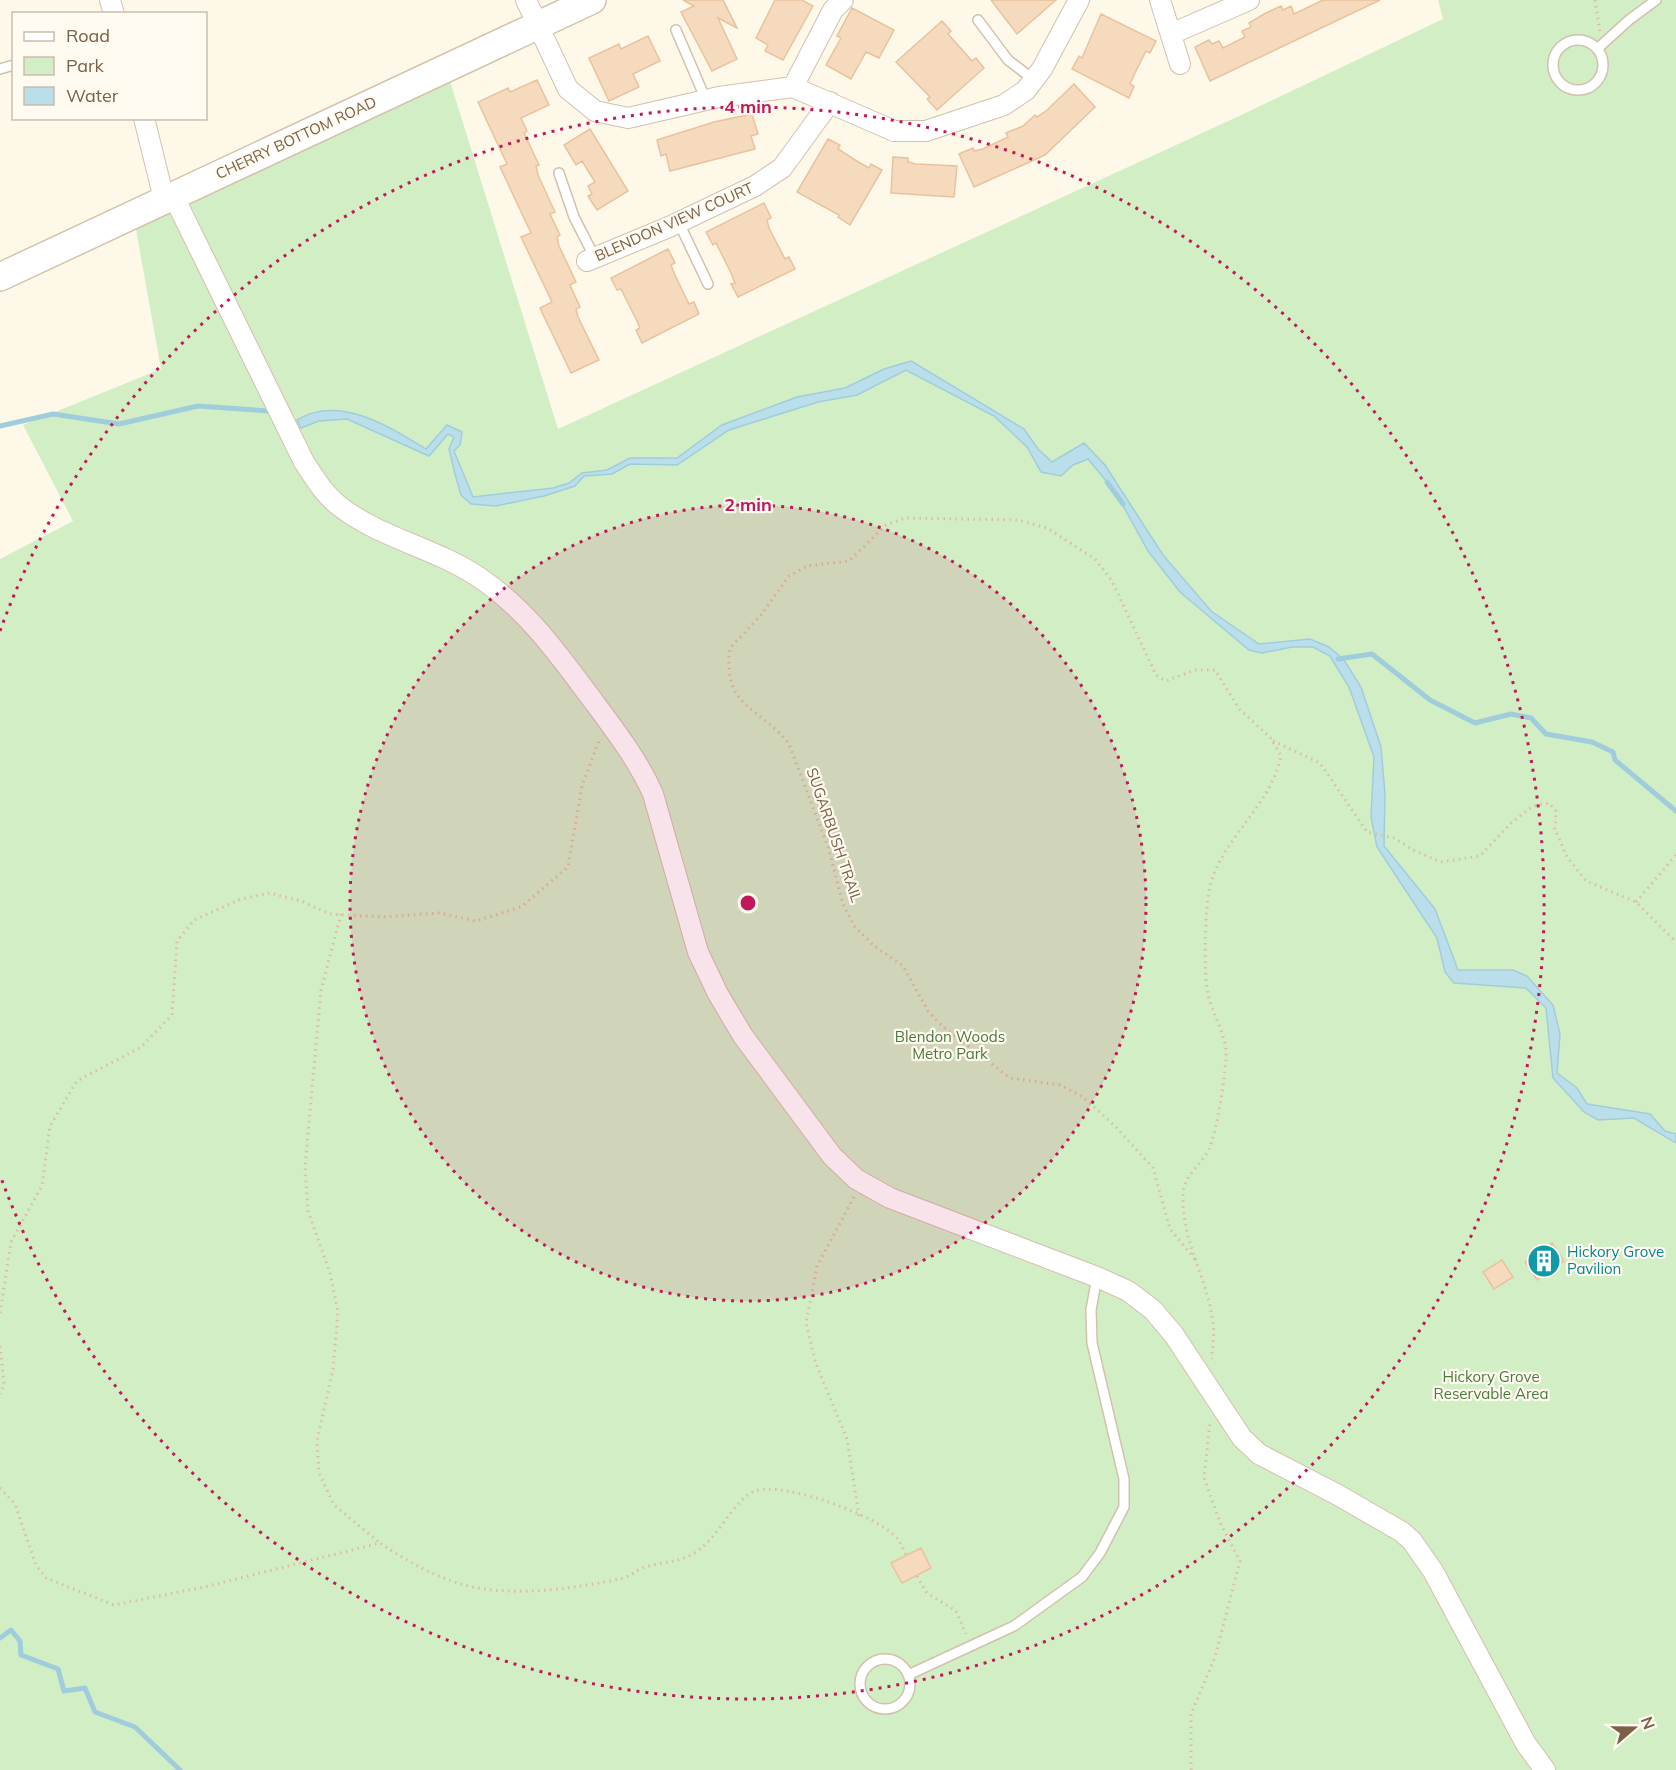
<svg xmlns="http://www.w3.org/2000/svg" width="1676" height="1770" viewBox="0 0 1676 1770" font-family="Mulish,sans-serif">
  <rect width="100%" height="100%" fill="#fef8e9"/>
  <path fill="#d2eec5" d="M 1438,0 L 1676,0 L 1676,1770 L 0,1770 L 0,559 L 73,521 L 23,425 L 161,369 L 135,224 L 450,81 L 558,429 L 1237,117 L 1443,19 Z"/>
  <path fill="#bbdfea" stroke="#a0cddc" stroke-width="1.5" d="M 911,361 L 1024,429 L 1038,449 L 1052,462 L 1084,443 L 1105,465 L 1163,555 L 1211,611 L 1259,644 L 1310,639 L 1329,647 L 1344,660 L 1361,687 L 1381,747 L 1385,794 L 1384,846 L 1435,909 L 1458,970 L 1513,970 L 1527,976 L 1553,1005 L 1560,1034 L 1557,1073 L 1577,1088 L 1587,1104 L 1650,1114 L 1665,1131 L 1676,1134 L 1676,1143 L 1634,1118 L 1598,1120 L 1584,1112 L 1553,1078 L 1546,1008 L 1526,988 L 1454,983 L 1445,972 L 1437,938 L 1377,847 L 1371,817 L 1374,757 L 1349,687 L 1330,656 L 1313,647 L 1292,647 L 1262,653 L 1249,650 L 1180,592 L 1148,551 L 1116,493 L 1088,459 L 1073,465 L 1061,476 L 1041,472 L 1027,447 L 994,416 L 906,370 L 857,395 L 818,402 L 729,430 L 677,465 L 630,464 L 612,474 L 584,476 L 575,486 L 544,496 L 496,506 L 471,504 L 461,495 L 455,474 L 449,449 L 454,437 L 448,434 L 429,456 L 347,419 L 319,421 L 301,428 L 297,420 C 339,394 390,427 426,449 L 447,425 L 462,432 L 460,445 L 454,451 L 473,497 L 553,488 L 569,483 L 582,473 L 607,470 L 630,458 L 677,458 L 722,425 L 797,397 L 845,388 L 884,369 Z"/>
  <g fill="none" stroke-linecap="round" stroke-linejoin="round">
    <path stroke="#a0cddc" stroke-width="5" d="M 0,426 L 53,414 L 119,424 L 198,406 L 269,411
      M 1107,482 L 1123,504
      M 1338,659 L 1372,654 L 1430,700 L 1475,723 L 1511,714 L 1531,718 L 1546,734 L 1592,742 L 1613,752 L 1615,760 L 1676,811
      M 0,1638 L 11,1630 L 20,1641 L 21,1655 L 58,1669 L 64,1691 L 85,1688 L 95,1712 L 135,1727 L 180,1770"/>
  </g>
  <path fill="#f6dabe" stroke="#e9c29d" stroke-width="1.5" d="M 683,0 L 723,0 L 737,28 L 718,18 L 737,59 L 712,71 L 681,12 L 694,6 Z
    M 775,0 L 802,0 L 813,6 L 783,60 L 765,51 L 768,45 L 756,38 Z
    M 991,0 L 1056,0 L 1017,34 Z
    M 1323,0 L 1380,0 L 1210,81 L 1195,47 L 1209,40 L 1212,44 L 1219,41 L 1223,48 L 1245,37 L 1242,31 L 1251,27 L 1249,23 L 1266,13 L 1281,6 L 1283,10 L 1291,6 L 1294,14 Z
    M 852,8 L 894,30 L 879,58 L 866,52 L 851,79 L 826,65 L 841,38 L 837,36 Z
    M 1101,14 L 1156,41 L 1150,53 L 1146,51 L 1134,75 L 1130,84 L 1134,86 L 1129,98 L 1072,69 L 1079,56 L 1082,58 Z
    M 942,21 L 951,31 L 948,34 L 966,54 L 972,61 L 976,58 L 984,68 L 937,110 L 927,99 L 930,97 L 896,62 Z
    M 648,36 L 660,61 L 633,74 L 639,87 L 609,101 L 589,58 L 619,44 L 621,49 Z
    M 537,80 L 549,105 L 521,118 L 527,131 L 524,133 L 539,165 L 536,166 L 538,175 L 555,212 L 550,214 L 560,235 L 557,237 L 559,246 L 576,282 L 570,285 L 580,307 L 576,309 L 578,317 L 599,360 L 571,373 L 540,308 L 552,302 L 521,237 L 531,233 L 500,167 L 507,164 L 478,102 L 508,88 L 510,92 Z
    M 1074,84 L 1095,107 L 1045,155 L 974,187 L 959,154 L 973,148 L 974,151 L 983,149 L 1008,137 L 1006,133 L 1023,126 L 1035,115 L 1037,117 L 1045,112 Z
    M 752,114 L 758,134 L 751,136 L 755,149 L 670,171 L 666,154 L 661,156 L 657,140 L 714,122 Z
    M 590,129 L 628,191 L 597,210 L 588,196 L 592,194 L 588,186 L 595,182 L 582,161 L 576,165 L 564,145 Z
    M 828,139 L 840,145 L 838,149 L 860,163 L 869,168 L 871,164 L 882,170 L 850,225 L 838,217 L 839,215 L 797,192 Z
    M 893,157 L 908,158 L 908,162 L 916,164 L 957,166 L 954,197 L 891,193 Z
    M 764,203 L 771,218 L 767,220 L 769,228 L 785,259 L 789,257 L 795,269 L 738,297 L 731,284 L 735,283 L 731,273 L 716,243 L 713,245 L 706,232 Z
    M 668,249 L 675,263 L 671,265 L 674,273 L 689,304 L 694,302 L 699,314 L 642,343 L 636,330 L 640,328 L 636,319 L 621,289 L 617,290 L 611,278 Z
    M 1552,1243 L 1564,1261 L 1537,1280 L 1525,1262 Z
    M 1502,1260 L 1513,1277 L 1494,1289 L 1483,1272 Z
    M 921,1548 L 931,1568 L 902,1583 L 891,1563 Z"/>
  <g fill="none" stroke-linecap="round" stroke-linejoin="round">
    <g stroke="#d2c1ad" stroke-width="12">
      <path id="lane" d="M 978,20 L 1008,60 L 1034,80
        M 676,30 L 706,100
        M1553 65a25 25 0 1 1 50 0a25 25 0 1 1-50 0Z
        M 1597,49 L 1629,20 L 1656,0
        M 0,69 L 14,65
        M 559,173 L 574,217 L 595,258
        M 679,223 L 708,284
        M860 1684a25 25 0 1 1 50 0a25 25 0 1 1-50 0Z
        M 908,1675 L 1014,1626 L 1082,1577 L 1100,1553 L 1124,1507 L 1124,1479 L 1092,1343 L 1091,1310 L 1097,1277"/>
    </g>
    <g stroke="#d2c1ad" stroke-width="22">
      <path id="street" d="M 110,0 L 114,14
        M 526,0 L 568,89 L 595,111 L 628,118 L 719,97 L 793,87 L 894,131 L 926,131 L 1004,105 L 1026,90 L 1042,69 L 1079,0
        M 1160,0 L 1180,64
        M 1171,34 L 1249,0
        M 793,87 L 833,10 L 843,0
        M 144,118 L 164,199
        M 173,195 L 304,462 C 314,477 323,493 338,505 C 379,538 436,548 480,578 C 527,610 558,654 591,698 C 614,729 638,760 653,794 L 698,952 L 718,994 L 743,1036 L 832,1156 L 856,1179 L 890,1198 L 1097,1277 L 1128,1291 L 1153,1310 L 1174,1335 L 1242,1438 L 1259,1454 L 1338,1495 L 1402,1532 L 1412,1541 L 1433,1571 L 1526,1744 L 1545,1770
        M 587,261 L 669,227 L 755,186 L 782,168 L 830,102"/>
    </g>
    <g stroke="#d5c2aa" stroke-width="30">
      <path id="secondary" d="M 0,277 L 592,0"/>
    </g>
    <path stroke="#dbbda0" stroke-width="3" stroke-dasharray="1.5 4.5" stroke-linecap="butt" d="M 1595,0 L 1600,31
      M 1273,741 L 1320,763 L 1367,832 L 1394,838 L 1413,850 L 1441,862 L 1480,856 L 1511,823 L 1533,806 L 1549,803 L 1556,811 L 1555,829 L 1567,857 L 1586,881 L 1636,902 L 1676,942
      M 1636,902 L 1676,855
      M 341,914 L 321,990 L 305,1167 L 308,1211 L 330,1273 L 338,1312 L 333,1369 L 317,1441 L 319,1473 L 334,1505 L 380,1543
      M 854,1197 L 817,1266 L 806,1323 L 816,1364 L 847,1439 L 859,1516
      M 1195,1259 L 1170,1229 L 1153,1168 L 1116,1127 L 1083,1097 L 1060,1085 L 1010,1078 L 942,1026 L 928,1011 L 903,966 L 873,945 L 854,926 L 843,904 L 828,847 L 789,744 C 759,705 722,709 730,648 L 761,615 L 789,576 L 807,566 L 849,561 L 886,525 L 905,518 L 1018,520 L 1047,528 L 1095,559 L 1112,581 L 1156,675 L 1166,681 L 1195,670 L 1215,670 L 1240,710 L 1270,737 L 1281,756 C 1271,805 1225,836 1211,882 C 1205,902 1203,973 1208,994 C 1212,1013 1224,1031 1226,1050 C 1227,1069 1217,1132 1209,1149 C 1201,1165 1183,1176 1183,1195 C 1181,1239 1208,1280 1213,1323 C 1215,1334 1212,1347 1212,1359
      M 0,1313 L 11,1242 L 42,1186 L 50,1126 L 77,1081 L 141,1047 L 172,1015 L 177,941 L 194,920 L 241,899 L 270,893 L 301,901 L 330,914 L 383,917 L 439,913 L 476,921 L 521,907 L 568,867 L 582,786 L 600,738
      M 0,1346 L 4,1385 L 0,1394
      M 0,1488 L 15,1504 L 36,1565 L 46,1578 L 114,1605 L 204,1587 L 380,1543 C 405,1560 431,1575 461,1584 C 507,1598 576,1589 623,1578 C 630,1576 636,1571 643,1568 C 658,1562 677,1563 691,1555 C 718,1541 734,1498 755,1491 C 784,1481 879,1516 898,1539 C 901,1544 904,1550 906,1555
      M 917,1576 L 927,1593 L 956,1611 L 966,1634
      M 1191,1770 L 1191,1714 L 1215,1657 L 1240,1561 L 1221,1525 L 1204,1478 L 1210,1422"/>
    <use href="#lane" stroke="#fff" stroke-width="9"/>
    <use href="#street" stroke="#fff" stroke-width="20"/>
    <use href="#secondary" stroke="#fff" stroke-width="27"/>
  </g>
  <circle cx="748" cy="903" r="398" fill="#c2185b" fill-opacity=".12"/>
  <g fill="none" stroke="#c2185b" stroke-width="3" stroke-dasharray="3 6">
    <circle cx="748" cy="903" r="398"/>
    <path d="M0 631A796 796 0 1 1 0 1175"/>
  </g>
  <defs>
    <g id="building-disc" transform="scale(1.725)"><circle r="9.5" fill="#0f9aa8" stroke="#fffbf1"/><path d="M-4-6H4V6H1V3H-1V6H-4ZM-2.5-4.3h1.7v1.8h-1.7ZM.8-4.3h1.7v1.8H.8ZM-2.5-1h1.7V.8h-1.7ZM.8-1h1.7V.8H.8Z" fill="#fff"/></g>
  </defs>
  <g fill-rule="evenodd">
    <use href="#building-disc" x="1544" y="1261"/>
  </g>
  <g text-anchor="middle" stroke-width="4.5" stroke-linejoin="round" paint-order="stroke">
    <g font-size="15" fill="#7b604a" stroke="#fffbf1">
      <text transform="translate(296 138) rotate(-25)" y="5">CHERRY BOTTOM ROAD</text>
      <text transform="translate(674 222) rotate(-24)" y="5">BLENDON VIEW COURT</text>
      <text transform="translate(834 835) rotate(71)" y="5">SUGARBUSH TRAIL</text>
    </g>
    <g font-size="15" fill="#4a7b3d" stroke="#fffbf1">
      <text x="950" y="1042">Blendon Woods<tspan x="950" dy="17">Metro Park</tspan></text>
      <text x="1491" y="1382">Hickory Grove<tspan x="1491" dy="17">Reservable Area</tspan></text>
    </g>
    <g font-size="15" fill="#0d838f" stroke="#fffbf1" text-anchor="start">
      <text x="1567" y="1257">Hickory Grove<tspan x="1567" dy="17">Pavilion</tspan></text>
    </g>
  </g>
  <circle cx="748" cy="903" r="9" fill="#c2185b" stroke="#fffbf1" stroke-width="3"/>
  <g font-size="18" text-anchor="middle" font-weight="bold" fill="#c2185b" stroke="#fffbf1" stroke-width="4.5" stroke-linejoin="round" paint-order="stroke">
    <text x="748" y="113">4 min</text>
    <text x="748" y="511">2 min</text>
  </g>
  <rect x="12" y="12" width="195" height="108" fill="#fffbf1" stroke="#cabdae" stroke-width="1.5"/>
  <rect x="24" y="32" width="30" height="9" fill="#ffffff" stroke="#cabdae" stroke-width="1.5"/>
  <text x="66" y="42" font-size="18" fill="#7b604a">Road</text>
  <rect x="24" y="57" width="30" height="18" fill="#d2eec5" stroke="#cabdae" stroke-width="1.5"/>
  <text x="66" y="72" font-size="18" fill="#7b604a">Park</text>
  <rect x="24" y="87" width="30" height="18" fill="#bbdfea" stroke="#cabdae" stroke-width="1.5"/>
  <text x="66" y="102" font-size="18" fill="#7b604a">Water</text>
  <g transform="translate(1634 1728) rotate(70)" stroke="#fffbf1" stroke-width="4.5" paint-order="stroke">
  <path d="M0-4.5L10 22L0 15L-10 22Z" fill="#7b604a"/>
  <text y="-9" font-size="16" font-weight="bold" text-anchor="middle" fill="#7b604a">N</text>
  </g>
</svg>
